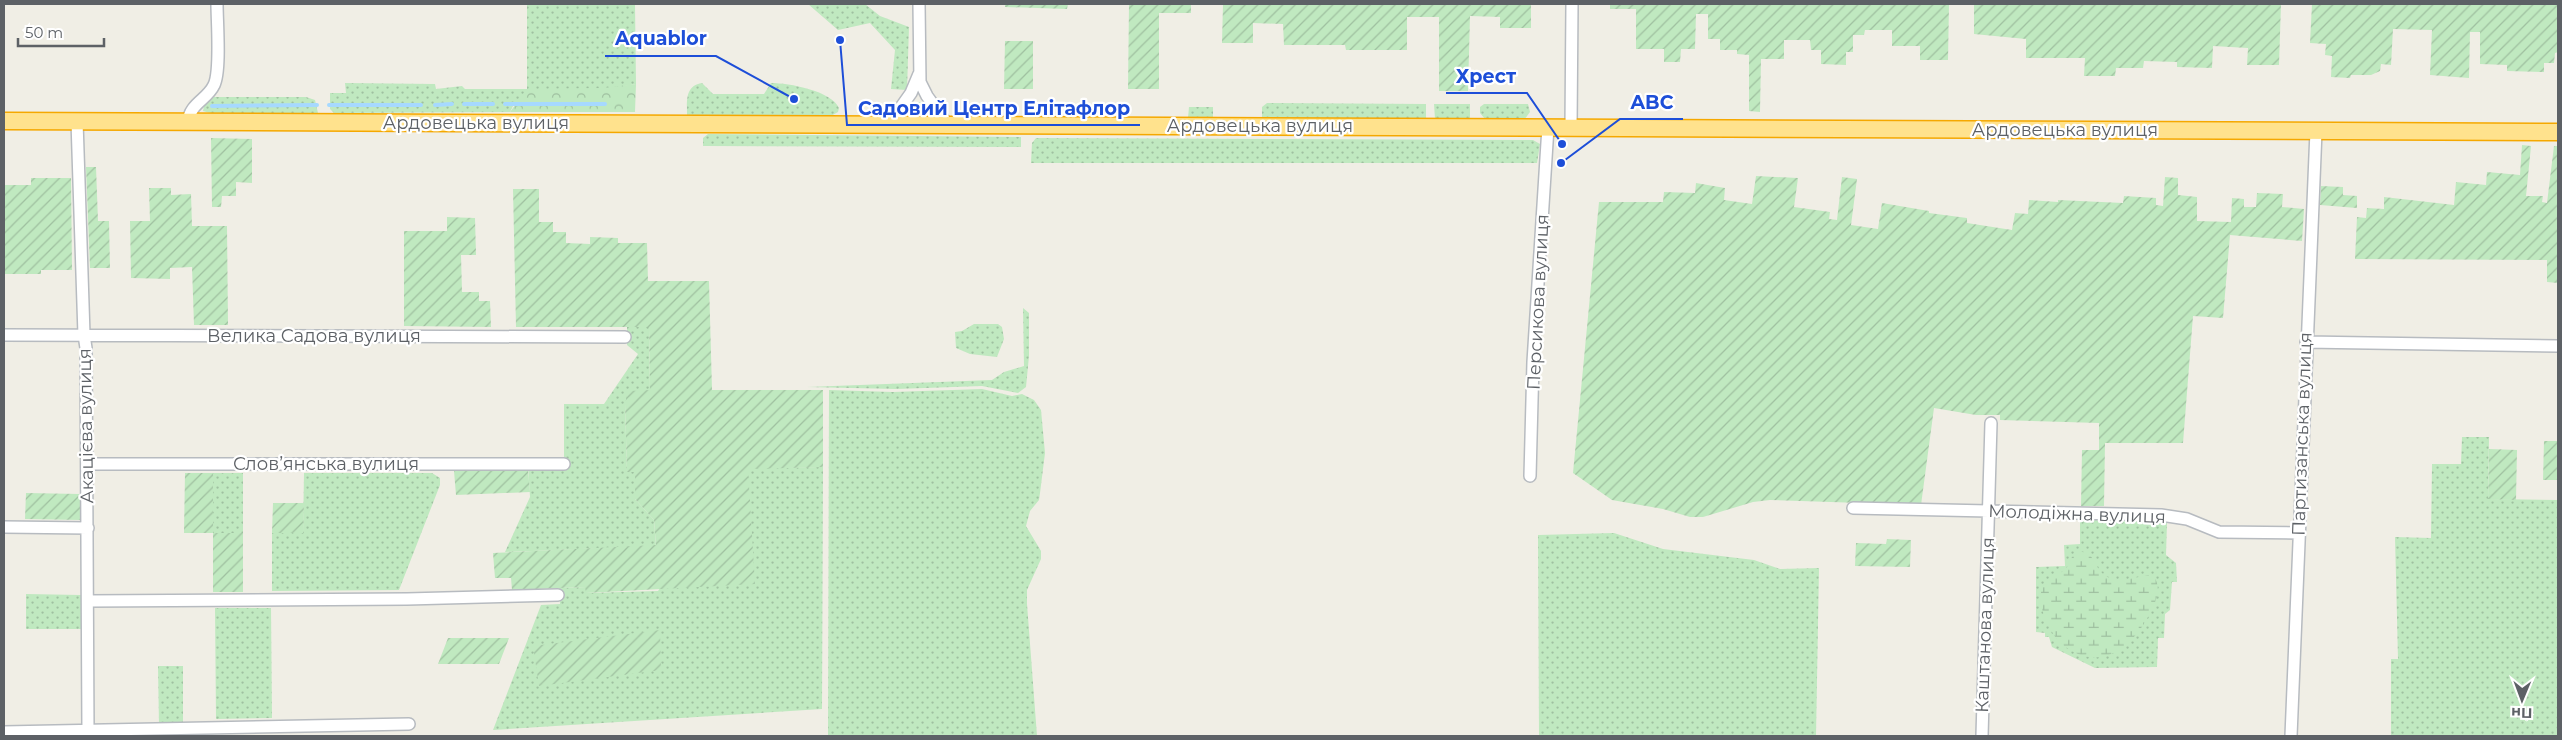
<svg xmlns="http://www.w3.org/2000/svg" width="2562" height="740" viewBox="0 0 2562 740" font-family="Montserrat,sans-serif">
  <defs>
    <pattern id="grass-dots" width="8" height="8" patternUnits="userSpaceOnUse" patternTransform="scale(1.25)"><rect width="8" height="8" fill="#c0e9c0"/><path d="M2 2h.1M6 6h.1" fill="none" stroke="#9fc0a0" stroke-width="1.8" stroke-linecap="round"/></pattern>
    <pattern id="forest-crowns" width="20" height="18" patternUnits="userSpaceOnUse" patternTransform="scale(1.25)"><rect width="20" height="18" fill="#c0e9c0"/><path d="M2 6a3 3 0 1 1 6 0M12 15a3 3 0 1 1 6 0" fill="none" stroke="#9fc0a0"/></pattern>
    <pattern id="wetland-marsh" width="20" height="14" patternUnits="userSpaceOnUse" patternTransform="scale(1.25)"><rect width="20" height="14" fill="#c0e9c0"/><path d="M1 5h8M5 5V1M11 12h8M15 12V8" fill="none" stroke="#9fc0a0"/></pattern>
    <pattern id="garden-furrows" width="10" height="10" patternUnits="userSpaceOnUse" patternTransform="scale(1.25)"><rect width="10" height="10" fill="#c0e9c0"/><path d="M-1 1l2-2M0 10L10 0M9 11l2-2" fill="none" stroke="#9fc0a0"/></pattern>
  </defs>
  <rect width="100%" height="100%" fill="#f0eee5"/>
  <path fill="url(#grass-dots)" d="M 501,4 L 635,4 L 636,84 L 513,106 L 510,112 L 334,113 L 330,109 L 330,93 L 346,93 L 345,83 L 435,84 L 436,89 L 462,86 L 465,89 L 527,89 L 527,4 Z
    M 808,4 L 865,4 L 880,16 L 909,27 L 907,90 L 891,89 L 895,50 L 870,23 L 838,30 Z
    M 702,83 L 713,94 L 764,94 L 771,83 C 789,83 832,91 839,108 L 838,112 L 831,116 L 687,115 C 687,100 685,86 702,83 Z
    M 214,97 L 306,97 L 315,100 L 318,113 L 210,113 L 203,111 L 204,106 Z
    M 921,102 L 928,105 L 932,111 L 931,115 L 908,115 L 907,110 L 912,103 Z
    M 1267,103 L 1426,104 L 1426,119 L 1262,118 L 1262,107 Z
    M 1434,104 L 1470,104 L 1470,119 L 1435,119 Z
    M 1484,104 L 1528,104 L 1530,112 L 1524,120 L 1485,119 L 1480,113 L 1480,107 Z
    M 1189,107 L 1213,107 L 1213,118 L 1188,118 Z
    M 708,134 L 1021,137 L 1021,147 L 703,146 L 703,138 Z
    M 1036,138 L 1533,140 L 1540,144 L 1537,163 L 1031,163 L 1032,143 Z
    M 1023,308 L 1029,313 L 1029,356 L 1026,387 L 1018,393 L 982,386 L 896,389 L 807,387 L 992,380 L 1004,372 L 1024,366 Z
    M 974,324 L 998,324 L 1002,327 L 1004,339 L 997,357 L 970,354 L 956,348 L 955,332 L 962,331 Z
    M 627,327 L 649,327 L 650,391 L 625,404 L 627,471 L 635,471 L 635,499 L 654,520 L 656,546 L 505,552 L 530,497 L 528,464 L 564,464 L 564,404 L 604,404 L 638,354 L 627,345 Z
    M 982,389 L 1012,396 L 1022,394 L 1034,400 L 1041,410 L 1045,453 L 1040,493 L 1039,500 L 1030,511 L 1026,526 L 1041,551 L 1041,559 L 1027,590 L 1027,604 L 1037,736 L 828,736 L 829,390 L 893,392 Z
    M 2462,437 L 2489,437 L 2488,499 L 2558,500 L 2558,736 L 2391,736 L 2391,659 L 2398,659 L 2395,537 L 2431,538 L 2432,464 L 2461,464 Z
    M 823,467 L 822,709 L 493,730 L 541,605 L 560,604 L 559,588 L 586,587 L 586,593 L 658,591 L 748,468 Z
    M 213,473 L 243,473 L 243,533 L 213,533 Z
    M 304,473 L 432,473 L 440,478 L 440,485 L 399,590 L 272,591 L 272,533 L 303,533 Z
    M 2080,519 L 2167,523 L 2166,555 L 2176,563 L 2177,582 L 2172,582 L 2170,610 L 2165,614 L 2164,638 L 2158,638 L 2157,667 L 2095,668 L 2052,647 L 2049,637 L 2045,637 L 2045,633 L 2036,632 L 2036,567 L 2065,566 L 2064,545 L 2080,544 Z
    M 1614,533 L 1663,549 L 1754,560 L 1780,569 L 1819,568 L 1816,736 L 1539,736 L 1538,535 Z
    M 26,594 L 81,595 L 81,629 L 26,629 Z
    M 215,608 L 271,608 L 272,718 L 216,719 Z
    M 158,666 L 183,666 L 183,724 L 159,725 Z"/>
  <path fill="url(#forest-crowns)" d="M 636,84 L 635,112 L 510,112 L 527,89 L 604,88 Z"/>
  <path fill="url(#wetland-marsh)" d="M 2076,551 L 2089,553 C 2093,559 2097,568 2102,573 C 2115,586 2136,576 2152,575 C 2161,583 2158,597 2153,607 C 2140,636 2113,668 2078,654 C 2063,647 2056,641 2049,626 C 2044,617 2039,604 2041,593 C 2044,578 2059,577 2067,567 C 2071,562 2071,556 2076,551 Z"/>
  <path fill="url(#garden-furrows)" d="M 1005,4 L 1068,4 L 1067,9 L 1005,7 Z
    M 1129,4 L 1191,4 L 1191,13 L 1159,13 L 1159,89 L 1128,89 Z
    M 1223,4 L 1531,4 L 1531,28 L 1500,28 L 1500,17 L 1470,16 L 1468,91 L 1439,91 L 1439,17 L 1407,17 L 1407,50 L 1346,50 L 1345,45 L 1284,45 L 1283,24 L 1253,23 L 1253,43 L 1222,43 Z
    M 1610,4 L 1949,4 L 1948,60 L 1920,60 L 1920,46 L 1892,46 L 1892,30 L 1865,30 L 1864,35 L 1853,35 L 1853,52 L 1846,52 L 1846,65 L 1821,64 L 1821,50 L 1811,50 L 1810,40 L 1784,40 L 1784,59 L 1761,59 L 1760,112 L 1749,111 L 1749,55 L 1737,54 L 1737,50 L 1720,50 L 1720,39 L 1708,39 L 1708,14 L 1696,14 L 1695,49 L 1681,49 L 1680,62 L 1664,62 L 1664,49 L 1636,49 L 1636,9 L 1610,9 Z
    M 1974,4 L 2281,4 L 2279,65 L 2247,65 L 2248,48 L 2213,46 L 2212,68 L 2177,67 L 2177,62 L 2144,61 L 2143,68 L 2116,68 L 2115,76 L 2084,76 L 2085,58 L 2026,58 L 2026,39 L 1974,34 Z
    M 2312,4 L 2558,4 L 2558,52 L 2555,53 L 2554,63 L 2544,63 L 2544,72 L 2507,71 L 2507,65 L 2480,64 L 2480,32 L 2470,32 L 2469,78 L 2430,75 L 2432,30 L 2393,29 L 2391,65 L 2381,64 L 2380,71 L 2371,75 L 2351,75 L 2350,78 L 2331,77 L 2332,56 L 2325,55 L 2326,44 L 2310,43 Z
    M 1005,41 L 1033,41 L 1033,89 L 1004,89 Z
    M 211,138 L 252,139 L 252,183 L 236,182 L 236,196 L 222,196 L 221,207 L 212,207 Z
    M 2522,145 L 2531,146 L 2526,196 L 2543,196 L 2542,202 L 2547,203 L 2554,146 L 2558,146 L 2558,283 L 2547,282 L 2547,260 L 2355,259 L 2357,217 L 2366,218 L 2367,208 L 2384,209 L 2384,197 L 2454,205 L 2456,182 L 2486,185 L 2487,172 L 2520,175 Z
    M 86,167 L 96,167 L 98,221 L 109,221 L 110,268 L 90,268 Z
    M 1756,176 L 1798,178 L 1794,207 L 1830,212 L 1829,219 L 1837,220 L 1842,177 L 1857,179 L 1851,225 L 1878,229 L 1882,203 L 1929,211 L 1929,213 L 1967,218 L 1967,223 L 2012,230 L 2015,213 L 2028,214 L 2029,200 L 2058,202 L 2058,200 L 2123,203 L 2124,196 L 2156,198 L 2156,205 L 2163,206 L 2165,177 L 2178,178 L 2178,195 L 2197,197 L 2197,221 L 2231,222 L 2232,198 L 2244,199 L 2244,207 L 2256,207 L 2257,193 L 2283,194 L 2282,207 L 2304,209 L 2302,241 L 2230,235 L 2223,318 L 2193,316 L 2183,443 L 2105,443 L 2104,506 L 2081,506 L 2082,450 L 2099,450 L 2099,423 L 2000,420 L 2000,415 L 1976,415 L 1934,408 L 1921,505 L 1770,500 L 1753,502 L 1703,517 L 1690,517 L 1663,509 L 1612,500 L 1573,473 L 1599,202 L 1663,202 L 1664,192 L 1695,193 L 1696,183 L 1725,188 L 1724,200 L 1752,204 Z
    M 31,178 L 71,178 L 72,270 L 41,270 L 41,274 L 4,274 L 4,185 L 31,185 Z
    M 2321,186 L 2343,187 L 2343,195 L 2357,196 L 2357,208 L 2320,205 Z
    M 149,188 L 171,188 L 171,195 L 191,194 L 192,226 L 227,226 L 228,325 L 194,325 L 192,267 L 170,268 L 170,279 L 131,278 L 130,221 L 150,221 Z
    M 513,189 L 539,189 L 539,222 L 553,222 L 553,232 L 566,232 L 566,243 L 590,244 L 590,237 L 618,238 L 618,243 L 647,243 L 648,281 L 709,281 L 712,390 L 823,390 L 823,467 L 748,469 L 755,584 L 586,593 L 585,587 L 512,590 L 511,578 L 495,578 L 493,553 L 656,545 L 654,520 L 635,499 L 635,472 L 627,472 L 625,404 L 628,391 L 650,390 L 649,327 L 516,327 Z
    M 447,217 L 475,218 L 476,255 L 461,255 L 462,292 L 479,292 L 479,301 L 490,301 L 491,327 L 404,326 L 404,231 L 447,231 Z
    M 2544,441 L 2558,441 L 2558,480 L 2543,480 Z
    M 2489,449 L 2517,450 L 2516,500 L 2488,499 Z
    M 528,470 L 530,492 L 456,495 L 454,471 Z
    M 185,473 L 213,473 L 213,533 L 243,533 L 243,592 L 213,592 L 213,533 L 184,533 Z
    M 26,493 L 80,494 L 80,520 L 25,519 Z
    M 273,503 L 304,503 L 303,533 L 272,533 Z
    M 1887,539 L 1911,540 L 1910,567 L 1855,566 L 1856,543 L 1886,544 Z
    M 660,630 L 661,670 L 539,686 L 533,646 Z
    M 448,638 L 509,638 L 499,664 L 438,664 Z"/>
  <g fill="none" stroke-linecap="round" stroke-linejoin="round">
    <path stroke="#a6d9ff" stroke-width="4" d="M 464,104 L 493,104
      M 505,104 L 605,104
      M 329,105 L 421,105
      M 435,105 L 452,104
      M 212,106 L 317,105"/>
    <g stroke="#b7bbc0" stroke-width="14">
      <path id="minor" d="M 919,4 L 920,82 L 927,96 L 948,125
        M 77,121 L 84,335 L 86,348 L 88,731
        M 188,122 C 190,103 207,100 214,85 C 221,71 217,22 217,4
        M 889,124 L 911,93 L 919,74
        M 1571,127 L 1572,4
        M 4,335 L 625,337
        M 2306,342 L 2558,346
        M 88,464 L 564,464
        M 1530,476 L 1533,362 L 1548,127
        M 1853,508 L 2161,515 L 2187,519 L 2219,532 L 2298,533
        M 4,527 L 88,528
        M 88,601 L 407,599 L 558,595
        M 4,732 L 409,724
        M 1982,736 L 1991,423
        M 2291,736 L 2316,131"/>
    </g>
    <g stroke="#f5a800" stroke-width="19">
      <path id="highway" d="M 4,121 L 2558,132"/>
    </g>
    <use href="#minor" stroke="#fff" stroke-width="11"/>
    <use href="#highway" stroke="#ffe28d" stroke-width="16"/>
  </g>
  <g text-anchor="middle" stroke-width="4.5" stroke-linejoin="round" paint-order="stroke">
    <g font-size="18" fill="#5d6166" stroke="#fff">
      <text x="476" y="129">Ардовецька вулиця</text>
      <text x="1260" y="132">Ардовецька вулиця</text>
      <text x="2065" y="136">Ардовецька вулиця</text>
      <text transform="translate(1538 302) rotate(-87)" y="6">Персикова вулиця</text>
      <text x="314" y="342">Велика Садова вулиця</text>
      <text transform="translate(86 426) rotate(-91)" y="6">Акацієва вулиця</text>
      <text transform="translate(2302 434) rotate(-88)" y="6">Партизанська вулиця</text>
      <text x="326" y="470">Словʼянська вулиця</text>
      <text transform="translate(2077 514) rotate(2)" y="6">Молодіжна вулиця</text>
      <text transform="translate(1985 625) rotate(-88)" y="6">Каштанова вулиця</text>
    </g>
  </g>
  <path fill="none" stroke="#1d4ed8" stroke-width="2" d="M794 99L716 56H605M1562 144L1527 93H1446M1561 163L1620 119H1683M840 40L847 125H1140"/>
  <g fill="#1d4ed8" stroke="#fff" stroke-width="2">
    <circle cx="794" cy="99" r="5"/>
    <circle cx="1562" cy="144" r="5"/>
    <circle cx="1561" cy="163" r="5"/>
    <circle cx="840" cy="40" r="5"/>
  </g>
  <g font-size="19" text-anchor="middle" font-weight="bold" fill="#1d4ed8" stroke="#fff" stroke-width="4.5" stroke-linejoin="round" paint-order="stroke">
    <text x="661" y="45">Aquablor</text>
    <text x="1486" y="83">Хрест</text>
    <text x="1652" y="109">ABC</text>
    <text x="994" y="115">Садовий Центр Елітафлор</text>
  </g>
  <rect width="2562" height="740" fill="none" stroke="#5d6166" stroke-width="10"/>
  <g transform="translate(2522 700) rotate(181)" stroke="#ffffff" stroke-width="4" paint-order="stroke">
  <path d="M0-4L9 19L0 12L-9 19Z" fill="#5d6166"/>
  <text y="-8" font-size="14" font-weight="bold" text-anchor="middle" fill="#5d6166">Пн</text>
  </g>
  <path d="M18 38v8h86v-8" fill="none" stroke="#5d6166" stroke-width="2.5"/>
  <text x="25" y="38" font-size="15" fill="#5d6166" stroke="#ffffff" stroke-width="4" paint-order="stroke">50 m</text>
</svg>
